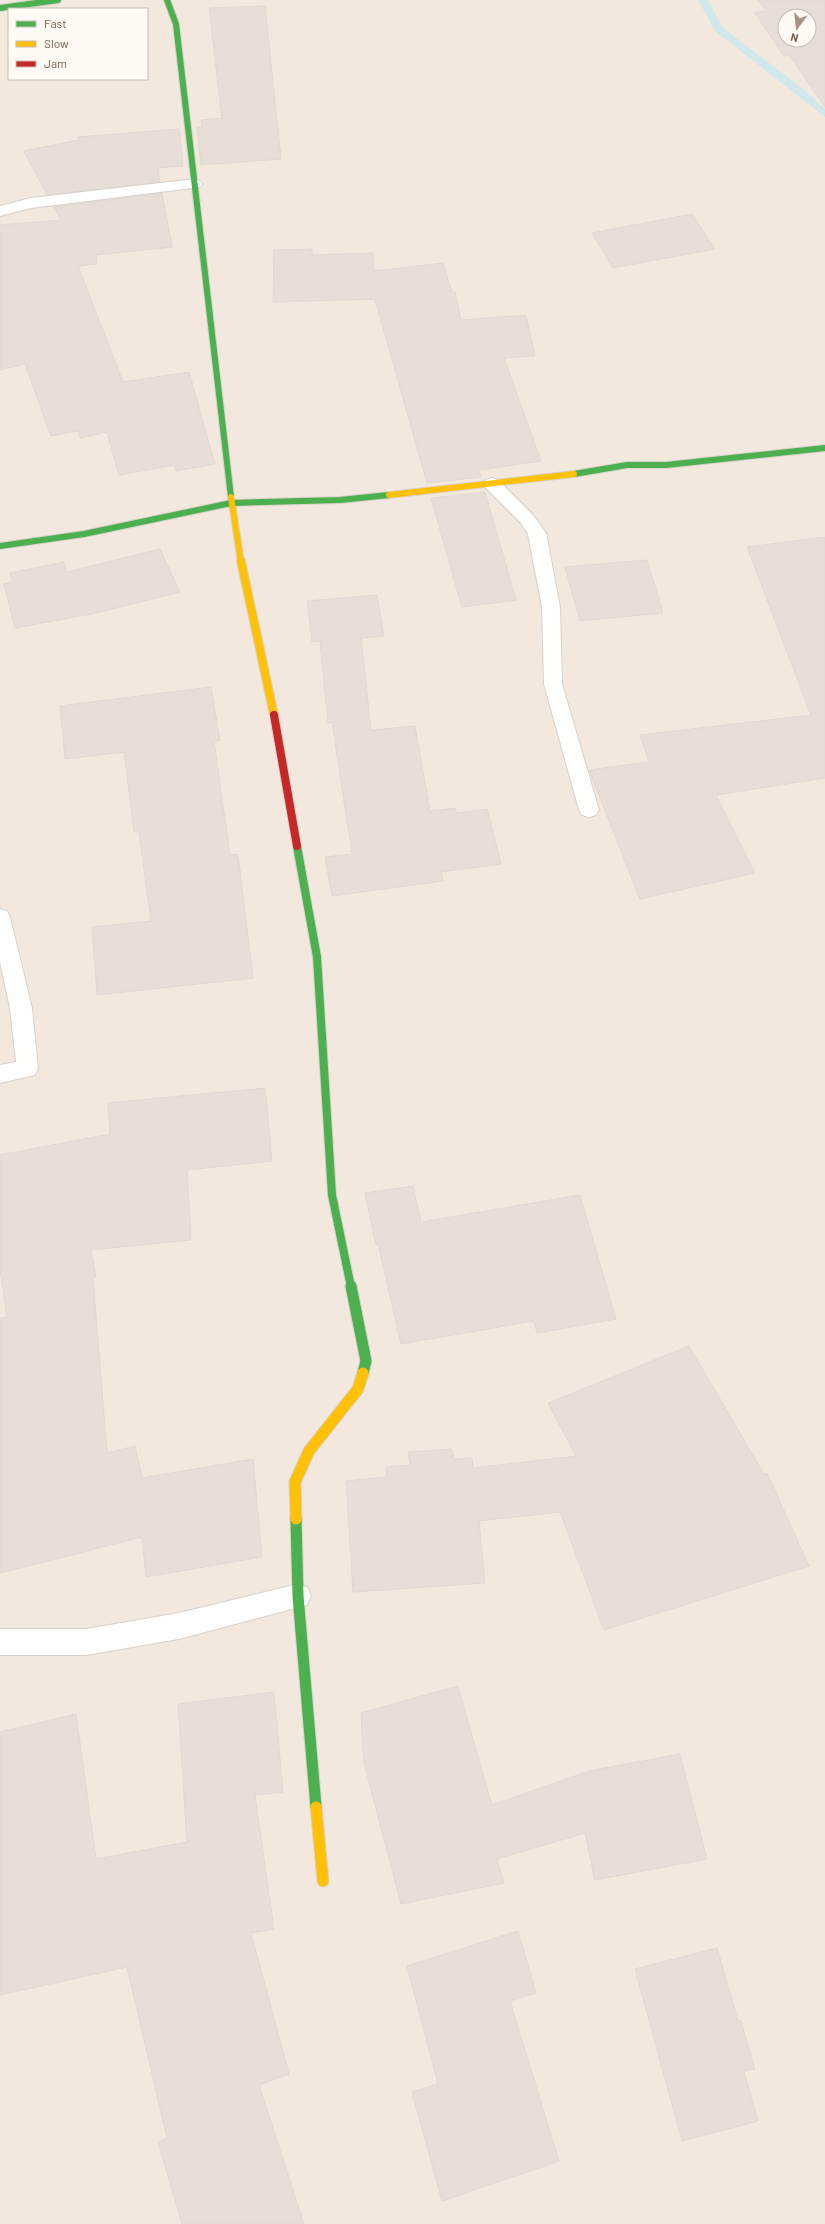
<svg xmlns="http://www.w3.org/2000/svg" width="825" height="2224" viewBox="0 0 825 2224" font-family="Barlow,sans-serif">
  <rect width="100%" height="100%" fill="#f9f5f0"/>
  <path fill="#f2e8de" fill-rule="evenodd" d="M 0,0 L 825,0 L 825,2224 L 0,2224 ZM 9,9 L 147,9 L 147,79 L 9,79 ZM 785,16 L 809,16 L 809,40 L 785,40 Z"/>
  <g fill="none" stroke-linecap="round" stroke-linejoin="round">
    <path fill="#d0e8ea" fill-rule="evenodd" d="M 698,0 L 708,0 L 722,27 L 803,89 L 825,109 L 825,117 L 715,31 Z"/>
  </g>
  <path fill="#e6ded7" stroke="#e2d8d2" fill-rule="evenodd" d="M 758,0 L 825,0 L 825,107 L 789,55 L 784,56 L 755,13 L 767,11 ZM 785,16 L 809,16 L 809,40 L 785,40 Z
    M 265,6 L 281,159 L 201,165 L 197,127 L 202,127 L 201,120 L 222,118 L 209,8 Z
    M 179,129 L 183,166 L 158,168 L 160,182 L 47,195 L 24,151 L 79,140 L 78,137 Z
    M 162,193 L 172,247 L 96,255 L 97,264 L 78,266 L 123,382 L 189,372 L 215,464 L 176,471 L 174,465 L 119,475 L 107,432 L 80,438 L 78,431 L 51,436 L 25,364 L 0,370 L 0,225 L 61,220 L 54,207 Z
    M 692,214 L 715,249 L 613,268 L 592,233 Z
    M 312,249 L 312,255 L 373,253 L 374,271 L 443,263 L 452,292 L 455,292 L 461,320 L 526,315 L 535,356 L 504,358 L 541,461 L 479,470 L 481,477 L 427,483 L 375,299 L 273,302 L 274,250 Z
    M 485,492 L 516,600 L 462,607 L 431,498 Z
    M 825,537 L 825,778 L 716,795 L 755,873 L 640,899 L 589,770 L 649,762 L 640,735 L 811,715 L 747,547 Z
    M 160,549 L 180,592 L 91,614 L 15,628 L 4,584 L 13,582 L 10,573 L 64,562 L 67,572 Z
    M 647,560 L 663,613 L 580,621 L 565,567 Z
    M 377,595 L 384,636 L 361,638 L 371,730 L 415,726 L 430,811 L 455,808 L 457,813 L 487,809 L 501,864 L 441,872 L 443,881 L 332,896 L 325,857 L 352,854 L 332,722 L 328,723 L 320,641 L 312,642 L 307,601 Z
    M 211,687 L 220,740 L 214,741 L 230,855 L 238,854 L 253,978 L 97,995 L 92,927 L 151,921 L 139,832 L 134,832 L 124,752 L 65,759 L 60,706 Z
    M 265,1088 L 272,1161 L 187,1170 L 191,1240 L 91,1250 L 96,1277 L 93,1278 L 107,1453 L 135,1446 L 142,1478 L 253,1459 L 262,1557 L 146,1577 L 142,1537 L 0,1573 L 0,1318 L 7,1317 L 0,1269 L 0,1155 L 110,1134 L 108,1103 Z
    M 413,1186 L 421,1222 L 580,1195 L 616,1319 L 537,1333 L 534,1321 L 401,1344 L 378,1244 L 376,1245 L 365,1193 Z
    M 689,1346 L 764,1474 L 767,1473 L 809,1566 L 604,1630 L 560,1512 L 479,1521 L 485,1583 L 353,1592 L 346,1481 L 386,1477 L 386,1467 L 410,1465 L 408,1452 L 452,1449 L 454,1459 L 472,1458 L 473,1468 L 576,1456 L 548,1403 Z
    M 458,1686 L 492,1805 L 589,1771 L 680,1754 L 707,1859 L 595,1880 L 585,1833 L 497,1859 L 504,1883 L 401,1904 L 364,1763 L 361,1713 Z
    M 274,1692 L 283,1792 L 255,1795 L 274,1929 L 251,1933 L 289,2074 L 259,2085 L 304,2224 L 182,2224 L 158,2142 L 167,2138 L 127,1967 L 0,1995 L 0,1732 L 76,1714 L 96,1859 L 187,1842 L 178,1704 Z
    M 518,1931 L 536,1993 L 510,2001 L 559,2161 L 442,2201 L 412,2092 L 438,2084 L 407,1966 Z
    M 717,1948 L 738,2021 L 741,2021 L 755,2069 L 744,2071 L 758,2121 L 682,2141 L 635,1969 Z"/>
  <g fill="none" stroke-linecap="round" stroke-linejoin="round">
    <g stroke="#d7d1cb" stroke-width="2">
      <path id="street" d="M 195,179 L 200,181 L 203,184 L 200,187 L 31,208 L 0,216 L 0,206 L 31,198 Z
        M 492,478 L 498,480 L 533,515 L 546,533 L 560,607 L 562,684 L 599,810 L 596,815 L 589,817 L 582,815 L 579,810 L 544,684 L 542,607 L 528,534 L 521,523 L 486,488 L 483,484 L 486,480 Z
        M 0,909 L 7,911 L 10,917 L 32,1008 L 38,1069 L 35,1075 L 0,1083 L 0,1065 L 16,1062 L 10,1008 L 0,962 Z
        M 298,1584 L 307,1587 L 311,1596 L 307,1605 L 179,1639 L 86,1655 L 0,1655 L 0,1629 L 86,1629 L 179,1613 Z"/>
    </g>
    <g stroke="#d9d2cb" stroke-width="8">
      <path id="fast-far2" d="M 167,0 L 176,24 L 231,497
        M 0,8 L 58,0
        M 574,474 L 627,465 L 666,465 L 825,448
        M 0,546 L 84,534 L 231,503 L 340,500 L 389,495"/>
    </g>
    <g stroke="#d9d2cb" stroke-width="10">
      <path id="fast-far1" d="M 297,846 L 317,957 L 332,1195 L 351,1287"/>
    </g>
    <g stroke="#d9d2cb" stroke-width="13">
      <path id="fast" d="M 351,1286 L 366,1361 L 363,1373
        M 296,1519 L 298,1596 L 316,1807"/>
    </g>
    <g stroke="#d9d2cb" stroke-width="8">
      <path id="slow-far2" d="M 389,495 L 574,474
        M 231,497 L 241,562"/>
    </g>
    <g stroke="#d9d2cb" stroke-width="10">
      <path id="slow-far1" d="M 241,561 L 274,715"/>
    </g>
    <g stroke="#d9d2cb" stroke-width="13">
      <path id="slow" d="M 296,1519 L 295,1482 L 309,1451 L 358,1389 L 363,1373
        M 316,1807 L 323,1881"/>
    </g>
    <g stroke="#d9d2cb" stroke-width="10">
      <path id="jam" d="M 274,715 L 297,846"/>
    </g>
    <use href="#street" fill="#fefefd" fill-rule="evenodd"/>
    <use href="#fast-far2" stroke="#4caf50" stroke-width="6"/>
    <use href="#fast-far1" stroke="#4caf50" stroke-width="8"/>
    <use href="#fast" stroke="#4caf50" stroke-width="11"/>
    <use href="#slow-far2" stroke="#ffc107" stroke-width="6"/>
    <use href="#slow-far1" stroke="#ffc107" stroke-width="8"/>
    <use href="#slow" stroke="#ffc107" stroke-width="11"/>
    <use href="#jam" stroke="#c62828" stroke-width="8"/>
  </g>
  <rect x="8" y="8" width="140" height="72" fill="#fffaf3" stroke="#cabbb1"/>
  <rect x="16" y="21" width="20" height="6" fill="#4caf50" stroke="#cabbb1"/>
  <text x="44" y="28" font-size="12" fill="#7a5c4d">Fast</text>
  <rect x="16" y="41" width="20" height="6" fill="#ffc107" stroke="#cabbb1"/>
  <text x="44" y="48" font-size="12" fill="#7a5c4d">Slow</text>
  <rect x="16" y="61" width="20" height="6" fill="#c62828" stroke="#cabbb1"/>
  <text x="44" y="68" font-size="12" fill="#7a5c4d">Jam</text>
  <g transform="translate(797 28) rotate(195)"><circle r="19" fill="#fffaf3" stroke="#cabbb1"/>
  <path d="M0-3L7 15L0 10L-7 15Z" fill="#a69286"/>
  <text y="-6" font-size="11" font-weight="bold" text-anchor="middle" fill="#7a5c4d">N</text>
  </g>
</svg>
